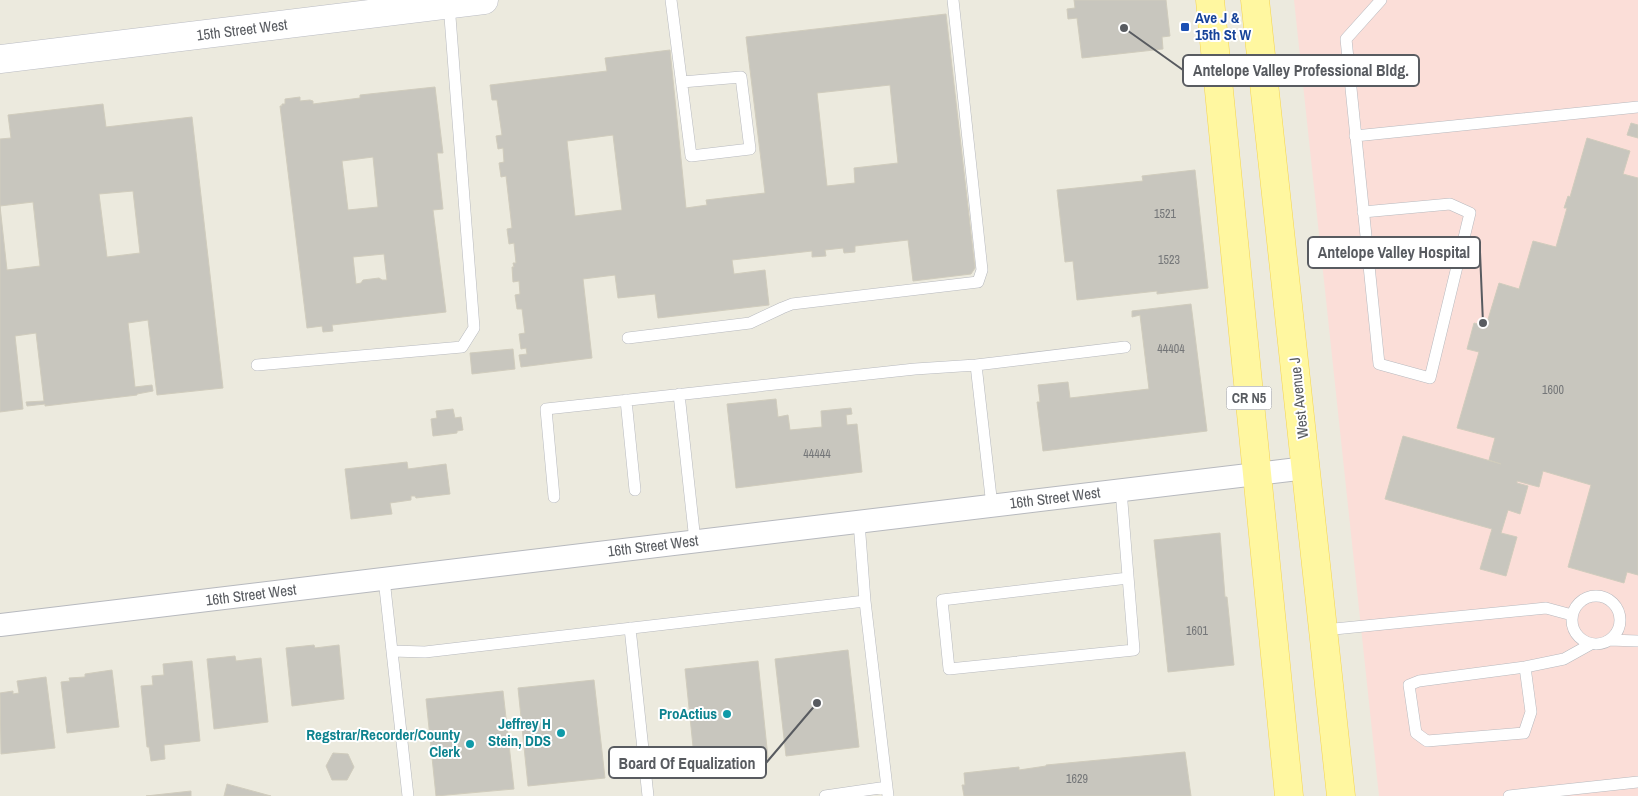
<svg xmlns="http://www.w3.org/2000/svg" width="1638" height="796" viewBox="0 0 1638 796" font-family="'Archivo Narrow',sans-serif">
  <rect width="100%" height="100%" fill="#eceade"/>
  <path fill="#fbded8" d="M 1294,0 L 1638,0 L 1638,796 L 1379,796 Z"/>
  <path fill="#c8c6be" stroke="#d0ccbd" fill-rule="evenodd" d="M 1074,0 L 1166,0 L 1170,36 L 1162,37 L 1163,49 L 1082,58 L 1077,18 L 1068,19 L 1067,9 L 1075,8 Z
    M 946,14 L 975,268 L 971,274 L 913,281 L 908,240 L 855,246 L 855,252 L 844,253 L 843,248 L 825,250 L 826,256 L 812,257 L 812,251 L 732,260 L 734,274 L 765,270 L 769,305 L 658,318 L 655,294 L 618,298 L 615,275 L 583,279 L 592,358 L 521,367 L 519,355 L 527,354 L 526,348 L 521,349 L 519,334 L 525,333 L 522,309 L 517,309 L 515,295 L 520,294 L 519,281 L 513,282 L 512,267 L 514,267 L 513,263 L 516,263 L 514,243 L 509,244 L 507,229 L 512,228 L 506,176 L 501,177 L 499,163 L 504,162 L 503,148 L 498,149 L 496,136 L 502,135 L 497,100 L 492,100 L 490,85 L 607,71 L 605,58 L 670,50 L 686,208 L 707,205 L 706,200 L 765,193 L 746,37 ZM 890,85 L 898,163 L 854,168 L 855,183 L 827,186 L 817,93 ZM 613,135 L 622,210 L 575,216 L 567,141 Z
    M 435,87 L 443,153 L 437,153 L 443,209 L 433,210 L 446,312 L 332,325 L 333,331 L 323,332 L 322,326 L 307,328 L 280,106 L 282,106 L 282,104 L 285,104 L 285,99 L 300,97 L 300,101 L 310,100 L 313,101 L 313,104 L 360,98 L 360,95 ZM 373,157 L 378,207 L 348,210 L 342,161 ZM 384,254 L 387,280 L 382,280 L 379,278 L 363,280 L 361,283 L 356,284 L 353,257 Z
    M 103,104 L 106,127 L 192,117 L 223,388 L 157,395 L 148,320 L 128,323 L 135,387 L 152,385 L 153,391 L 137,394 L 137,395 L 45,406 L 45,404 L 27,406 L 26,402 L 44,401 L 36,333 L 15,336 L 23,409 L 0,412 L 0,139 L 11,138 L 8,115 ZM 133,191 L 140,253 L 107,257 L 99,194 ZM 33,202 L 40,266 L 7,270 L 0,206 Z
    M 1631,123 L 1638,125 L 1638,138 L 1627,135 Z
    M 1587,138 L 1630,151 L 1623,174 L 1638,178 L 1638,575 L 1627,572 L 1624,583 L 1568,567 L 1591,485 L 1543,471 L 1539,487 L 1517,481 L 1517,483 L 1528,486 L 1520,514 L 1508,510 L 1501,533 L 1517,537 L 1506,576 L 1480,569 L 1492,529 L 1385,499 L 1403,436 L 1501,464 L 1489,460 L 1495,438 L 1457,428 L 1479,352 L 1467,349 L 1474,323 L 1486,326 L 1499,283 L 1519,289 L 1533,241 L 1556,247 L 1567,208 L 1564,208 L 1568,196 L 1570,197 Z
    M 1195,170 L 1208,288 L 1157,294 L 1157,291 L 1077,300 L 1073,261 L 1065,262 L 1057,190 L 1143,181 L 1142,176 Z
    M 1191,304 L 1207,431 L 1043,451 L 1037,402 L 1040,402 L 1038,385 L 1068,382 L 1070,398 L 1149,389 L 1140,315 L 1132,317 L 1132,311 Z
    M 513,349 L 515,369 L 472,374 L 470,353 Z
    M 776,399 L 778,417 L 788,415 L 790,430 L 822,427 L 821,411 L 851,408 L 852,414 L 846,415 L 847,425 L 857,424 L 862,472 L 736,488 L 727,404 Z
    M 453,409 L 455,418 L 461,417 L 463,430 L 457,431 L 457,433 L 433,436 L 431,419 L 437,418 L 436,411 Z
    M 407,462 L 408,469 L 446,464 L 450,494 L 416,498 L 415,496 L 411,496 L 411,500 L 390,503 L 392,514 L 351,519 L 345,469 Z
    M 1220,533 L 1225,597 L 1227,597 L 1234,665 L 1168,672 L 1154,540 Z
    M 314,645 L 315,648 L 339,645 L 344,699 L 292,706 L 286,648 Z
    M 848,650 L 859,747 L 786,756 L 775,659 Z
    M 235,656 L 236,661 L 261,658 L 268,722 L 214,729 L 207,659 Z
    M 192,661 L 200,741 L 164,745 L 165,759 L 151,761 L 149,747 L 147,747 L 141,686 L 153,685 L 152,676 L 164,675 L 163,664 Z
    M 758,661 L 768,758 L 695,766 L 685,669 Z
    M 112,670 L 119,727 L 67,733 L 61,682 L 70,681 L 69,678 L 85,677 L 85,674 Z
    M 46,677 L 55,748 L 1,754 L 0,693 L 13,691 L 13,694 L 19,693 L 17,681 Z
    M 594,680 L 605,778 L 528,786 L 518,688 Z
    M 503,691 L 514,789 L 436,796 L 426,699 Z
    M 1185,752 L 1191,796 L 964,796 L 962,785 L 965,785 L 964,773 L 1019,767 L 1019,770 L 1046,766 L 1046,765 Z
    M 333,753 L 348,754 L 354,767 L 347,780 L 332,780 L 326,766 Z
    M 227,784 L 271,796 L 224,796 Z
    M 191,791 L 191,796 L 146,796 Z"/>
  <g fill="none" stroke-linecap="round" stroke-linejoin="round">
    <g stroke="#b7b9be" stroke-width="12">
      <path id="lane" d="M 671,0 L 691,156 L 750,149 L 741,77 L 682,82
        M 1355,136 L 1638,107
        M 1363,212 L 1450,204 L 1470,213 L 1430,378 L 1379,364 L 1346,39 L 1381,0
        M 628,338 L 750,323 L 782,308 L 792,304 L 978,282 L 982,270 L 953,0
        M 257,365 L 462,347 L 474,328 L 449,4
        M 679,394 L 695,541
        M 626,400 L 635,490
        M 1121,490 L 1134,650 L 949,669 L 942,600 L 1128,578
        M 554,497 L 546,409 L 915,369 L 976,365
        M 992,506 L 976,365 L 1125,347
        M 859,522 L 865,601 L 888,796
        M 384,579 L 408,796
        M1572 620a24 24 0 1 1 48 0a24 24 0 1 1-48 0Z
        M 630,628 L 648,796
        M 1324,630 L 1546,608 L 1572,615
        M 1609,640 L 1638,641
        M 392,651 L 425,652 L 865,601
        M 1525,667 L 1531,712 L 1524,733 L 1427,741 L 1416,733 L 1409,685 L 1419,681 L 1525,667 L 1564,659 L 1591,644
        M 825,796 L 887,787
        M 1509,796 L 1638,782"/>
    </g>
    <g stroke="#b7b9be" stroke-width="24">
      <path id="street" d="M 0,625 L 1306,468"/>
    </g>
    <g stroke="#babcc3" stroke-width="29">
      <path id="secondary" d="M 0,59 L 484,0"/>
    </g>
    <g stroke="#f5d44e" stroke-width="29">
      <path id="primary" d="M 1210,0 C 1236,265 1265,530 1289,796
        M 1255,0 L 1341,796"/>
    </g>
    <use href="#lane" stroke="#fff" stroke-width="11"/>
    <use href="#street" stroke="#fff" stroke-width="22"/>
    <use href="#secondary" stroke="#fff" stroke-width="28"/>
    <use href="#primary" stroke="#fff7a0" stroke-width="28"/>
  </g>
  <rect fill="#1a4fb4" stroke="#fff" stroke-width="2" x="1180" y="22" width="10" height="10" rx="2.5"/>
  <g fill="#0f9aa8" stroke="#fff" stroke-width="2">
    <circle cx="727" cy="714" r="5"/>
    <circle cx="561" cy="733" r="5"/>
    <circle cx="470" cy="744" r="5"/>
  </g>
  <g text-anchor="middle" stroke-width="4" stroke-linejoin="round" paint-order="stroke">
    <g font-size="12" fill="#747678">
      <text x="1165" y="218">1521</text>
      <text x="1169" y="264">1523</text>
      <text x="1171" y="353">44404</text>
      <text x="1553" y="394">1600</text>
      <text x="817" y="458">44444</text>
      <text x="1197" y="635">1601</text>
      <text x="1077" y="783">1629</text>
    </g>
    <rect fill="#fff" stroke="#8a8c90" stroke-width="1" x="1226.5" y="386.5" width="45" height="23" rx="4"/>
    <g font-size="14" font-weight="bold" fill="#585b60">
      <text x="1249" y="403">CR N5</text>
    </g>
    <g font-size="15" font-weight="bold" fill="#164399" stroke="#fff" text-anchor="start">
      <text x="1195" y="23">Ave J &amp;<tspan x="1195" dy="17">15th St W</tspan></text>
    </g>
    <g font-size="15" fill="#585b60" stroke="#fff">
      <text transform="translate(242 30) rotate(-7)" y="5">15th Street West</text>
      <text transform="translate(1299 398) rotate(-96)" y="5">West Avenue J</text>
      <text transform="translate(1055 498) rotate(-7)" y="5">16th Street West</text>
      <text transform="translate(653 546) rotate(-7)" y="5">16th Street West</text>
      <text transform="translate(251 595) rotate(-7)" y="5">16th Street West</text>
    </g>
    <g font-size="15" font-weight="bold" fill="#0d838f" stroke="#fff" text-anchor="end">
      <text x="717" y="719">ProActius</text>
      <text x="551" y="729">Jeffrey H<tspan x="551" dy="17">Stein, DDS</tspan></text>
      <text x="460" y="740">Regstrar/Recorder/County<tspan x="460" dy="17">Clerk</tspan></text>
    </g>
  </g>
  <path fill="none" stroke="#585b60" stroke-width="2" d="M1124 28L1183 70M1483 323L1480 252M817 703L766 763"/>
  <g fill="#585b60" stroke="#fff" stroke-width="2">
    <circle cx="1124" cy="28" r="5"/>
    <circle cx="1483" cy="323" r="5"/>
    <circle cx="817" cy="703" r="5"/>
  </g>
  <g fill="#fff" stroke="#585b60" stroke-width="2">
    <rect x="1183" y="55" width="236" height="31" rx="5"/>
    <rect x="1308" y="237" width="172" height="31" rx="5"/>
    <rect x="609" y="747" width="157" height="31" rx="5"/>
  </g>
  <g font-size="16" text-anchor="middle" font-weight="bold" fill="#585b60">
    <text x="1301" y="76">Antelope Valley Professional Bldg.</text>
    <text x="1394" y="258">Antelope Valley Hospital</text>
    <text x="687" y="769">Board Of Equalization</text>
  </g>
</svg>
